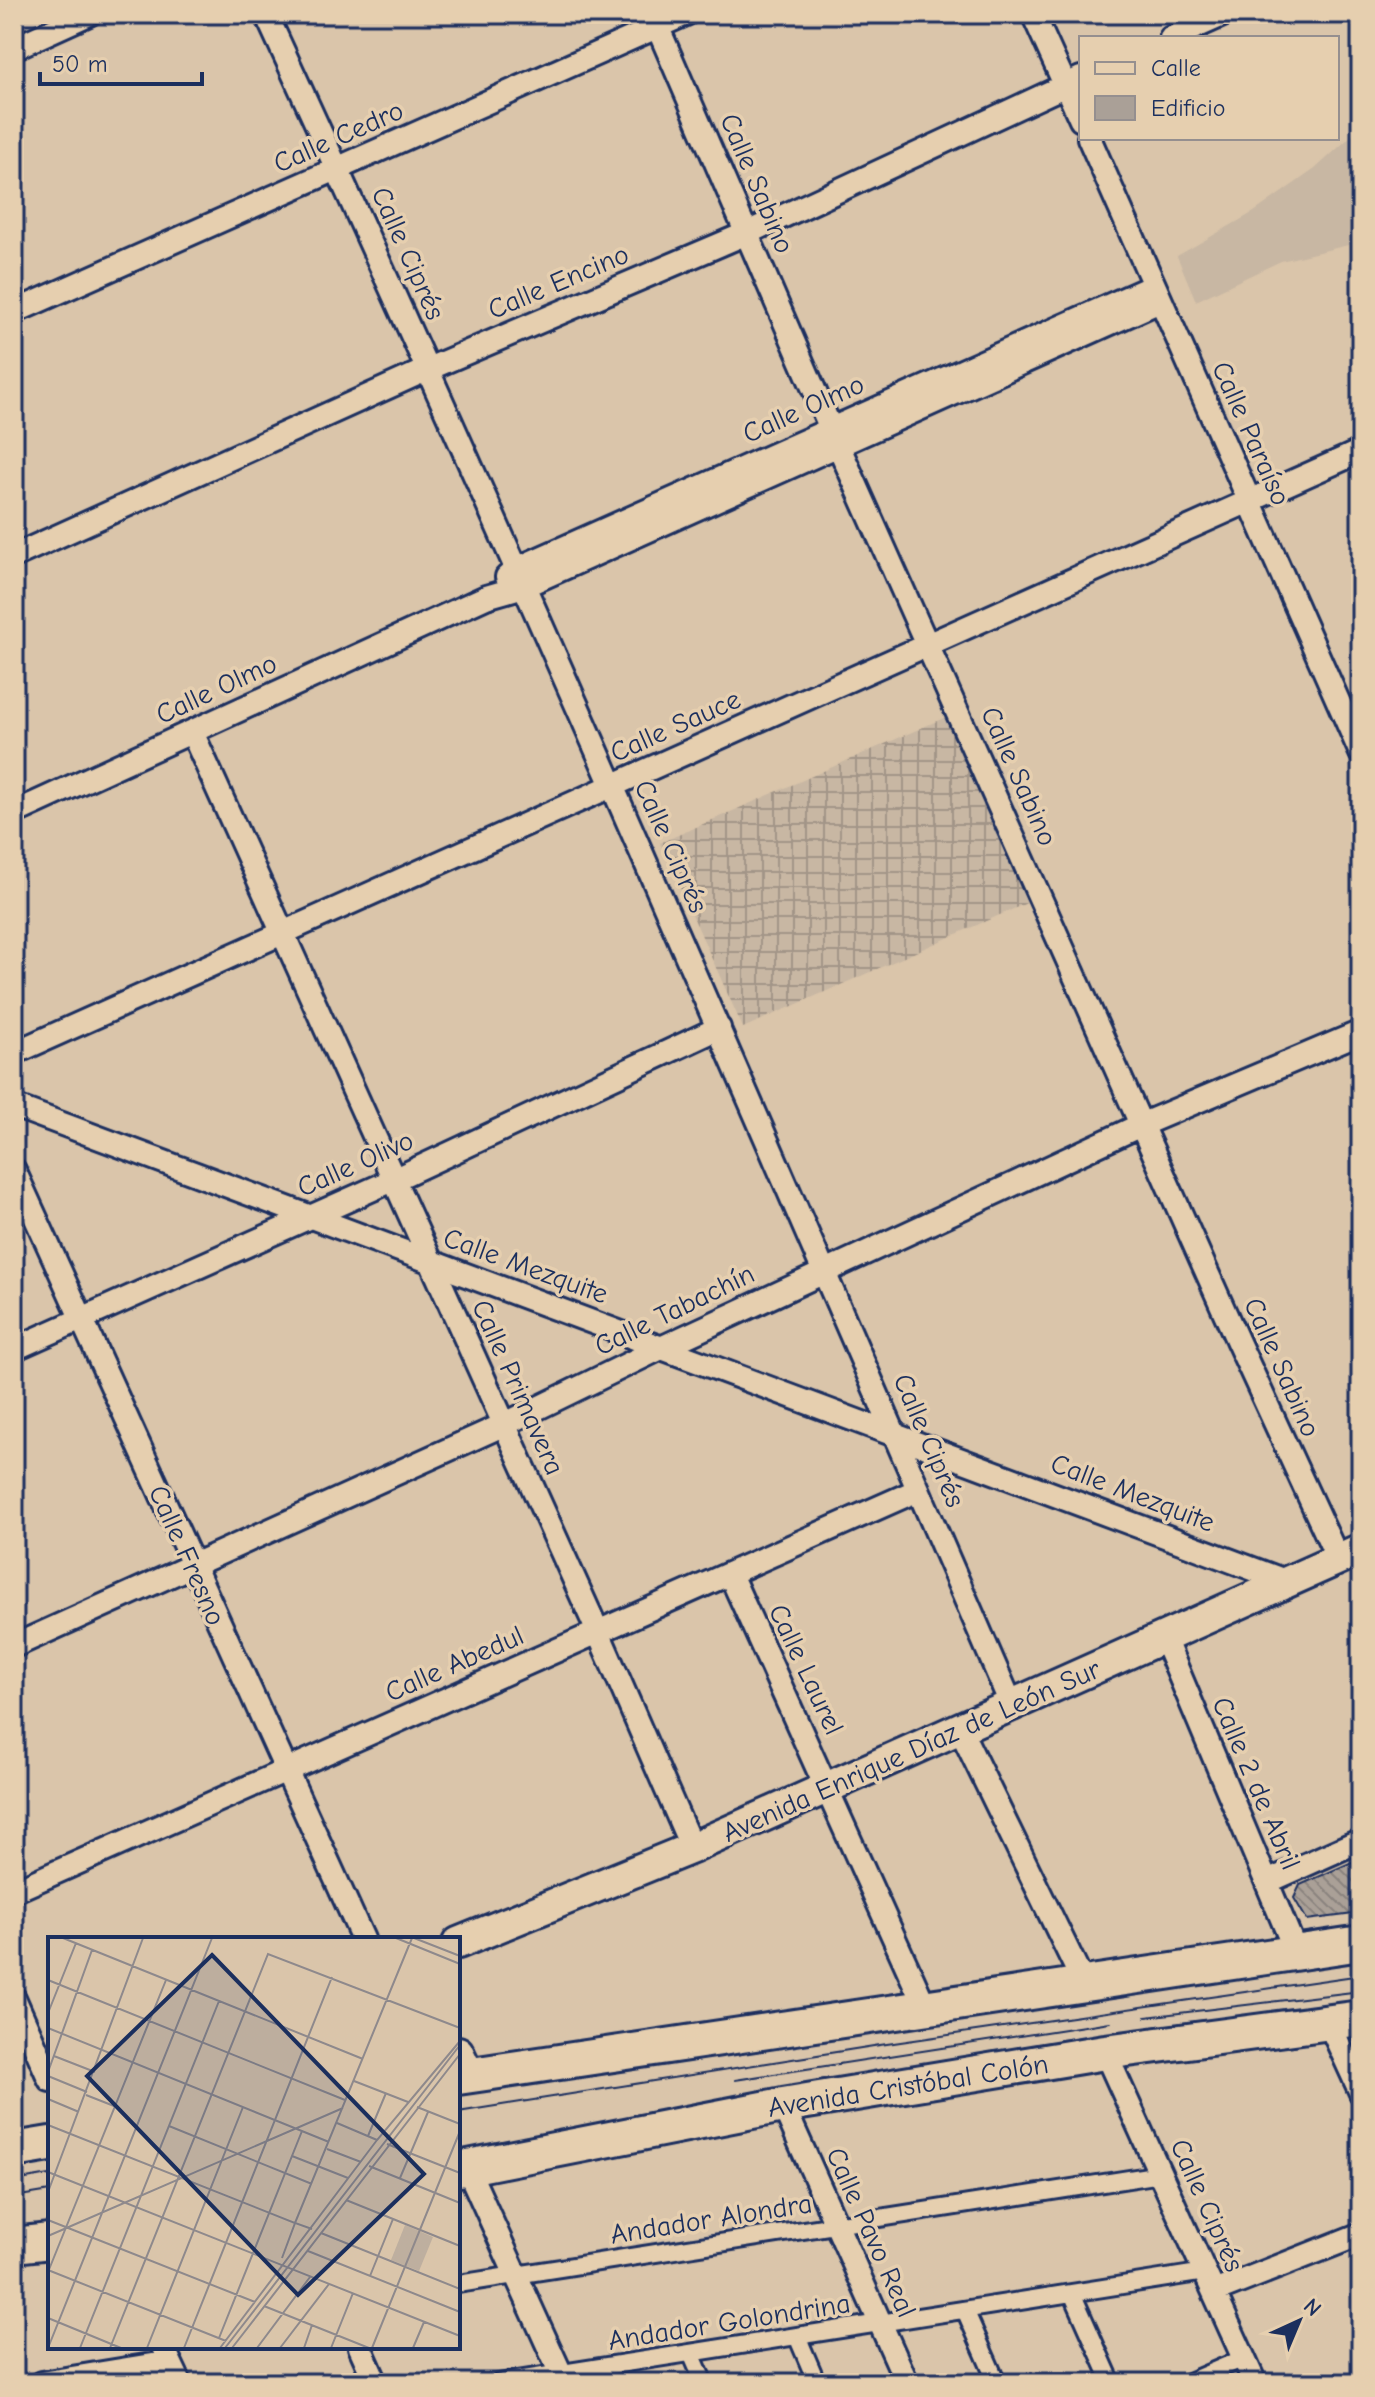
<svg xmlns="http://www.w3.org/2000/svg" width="1375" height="2397" viewBox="0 0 1375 2397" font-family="'Comic Neue',sans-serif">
  <defs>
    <pattern id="industrial-grid" width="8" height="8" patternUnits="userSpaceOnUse" patternTransform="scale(2)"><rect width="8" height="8" fill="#c8b7a3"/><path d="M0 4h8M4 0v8" fill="none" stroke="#a29588"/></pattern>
    <pattern id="building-back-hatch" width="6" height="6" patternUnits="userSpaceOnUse" patternTransform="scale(2)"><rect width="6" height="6" fill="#aaa097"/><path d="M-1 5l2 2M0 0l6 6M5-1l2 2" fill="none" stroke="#8a837e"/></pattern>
  </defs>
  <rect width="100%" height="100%" fill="#dac5aa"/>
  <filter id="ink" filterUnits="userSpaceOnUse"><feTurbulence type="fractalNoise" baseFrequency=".0125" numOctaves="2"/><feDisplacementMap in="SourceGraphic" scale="16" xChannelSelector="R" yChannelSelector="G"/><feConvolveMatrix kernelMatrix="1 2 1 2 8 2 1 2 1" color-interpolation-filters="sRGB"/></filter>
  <g filter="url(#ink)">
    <path fill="#c8b7a3" d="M 1361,127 L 1361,242 L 1281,261 L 1196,301 L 1177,256 L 1254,212 L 1315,169 Z"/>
    <path fill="url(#industrial-grid)" d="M 946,717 L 1029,902 L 743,1028 L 660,843 Z"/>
    <path fill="url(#building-back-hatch)" stroke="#1b2f5e" stroke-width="2" d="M 1361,1858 L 1361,1913 L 1307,1920 L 1294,1898 L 1300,1885 Z"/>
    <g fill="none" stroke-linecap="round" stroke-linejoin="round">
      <g stroke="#1b2f5e" stroke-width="22">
        <path id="pedestrian" d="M 458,2284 L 1161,2174
          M 1072,2293 L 1112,2383
          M 965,2310 L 997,2383
          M 797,2336 L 817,2383
          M 691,2353 L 704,2383
          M 498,2383 L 1205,2272
          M 1186,2383 L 1244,2358"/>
      </g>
      <g stroke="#1b2f5e" stroke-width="28">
        <path id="minor" d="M 266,14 C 524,574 767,1141 1012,1706
          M 652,14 L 831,429 L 1238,1342 L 1338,1559
          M 1033,14 L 1081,120
          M 1171,38 L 1225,14
          M 14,48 L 89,14
          M 1089,138 L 1361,753
          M 14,312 L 686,14
          M 14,556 L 428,369 L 747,233 L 1081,78
          M 507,577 L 516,569 L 1153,286
          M 192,732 L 598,1632 L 692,1848
          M 14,813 L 486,597 L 524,586 L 1160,301
          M 14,1053 L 1361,451
          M 14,1106 L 1288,1582
          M 14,1170 L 363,1939
          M 14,1349 L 393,1180 L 719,1028
          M 730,1574 L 926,2009
          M 1164,1638 L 1296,1952
          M 14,1646 L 503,1425 L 661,1348 L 1143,1124 L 1361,1032
          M 960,1729 L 1084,1984
          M 1267,1882 L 1361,1840
          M 14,1891 L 918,1490
          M 14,1998 L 50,2080
          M 1328,2021 L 1361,2093
          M 1105,2052 L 1255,2383
          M 783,2105 L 907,2383
          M 467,2167 L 565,2383
          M 1214,2292 L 1361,2234
          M 163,2347 L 180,2383
          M 360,2347 L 376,2383
          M 41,2383 L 170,2362"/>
      </g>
      <g stroke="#1b2f5e" stroke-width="36">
        <path id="secondary" d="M 458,1943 L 692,1848 L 1361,1549
          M 458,2052 L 469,2075"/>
      </g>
      <g stroke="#1b2f5e" stroke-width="40">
        <path id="primary" d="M 458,2077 L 1361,1943
          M 14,2150 L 50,2144
          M 458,2169 L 783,2105 L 1105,2052 L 1361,2018
          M 14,2245 L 50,2241"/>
      </g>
      <use href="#pedestrian" stroke="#e6cfaf" stroke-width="16"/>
      <use href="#minor" stroke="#e6cfaf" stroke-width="22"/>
      <use href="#secondary" stroke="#e6cfaf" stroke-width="30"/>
      <use href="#primary" stroke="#e6cfaf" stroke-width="34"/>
      <path stroke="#1b2f5e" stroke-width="2" d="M 1146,2017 L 1361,1991
        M 735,2080 L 1110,2022
        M 458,2112 L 880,2045 L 1361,1975
        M 14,2181 L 50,2175
        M 14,2197 L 50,2191"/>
    </g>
  </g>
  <g text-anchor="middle" stroke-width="7" stroke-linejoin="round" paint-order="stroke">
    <g font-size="28" fill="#1b2f5e" stroke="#e6cfaf">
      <text transform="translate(338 136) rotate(-24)" y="10">Calle Cedro</text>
      <text transform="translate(758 183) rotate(67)" y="10">Calle Sabino</text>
      <text transform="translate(409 253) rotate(66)" y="10">Calle Ciprés</text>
      <text transform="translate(558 281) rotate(-23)" y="10">Calle Encino</text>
      <text transform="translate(803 408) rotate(-24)" y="10">Calle Olmo</text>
      <text transform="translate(1252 433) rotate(66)" y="10">Calle Paraíso</text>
      <text transform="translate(216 688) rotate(-25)" y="10">Calle Olmo</text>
      <text transform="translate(675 725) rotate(-24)" y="10">Calle Sauce</text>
      <text transform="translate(1020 776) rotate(66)" y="10">Calle Sabino</text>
      <text transform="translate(672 846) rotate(66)" y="10">Calle Ciprés</text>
      <text transform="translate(355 1163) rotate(-24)" y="10">Calle Olivo</text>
      <text transform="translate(526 1265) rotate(20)" y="10">Calle Mezquite</text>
      <text transform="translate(674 1309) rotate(-26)" y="10">Calle Tabachín</text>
      <text transform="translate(1283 1367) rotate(66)" y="10">Calle Sabino</text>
      <text transform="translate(519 1387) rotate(66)" y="10">Calle Primavera</text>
      <text transform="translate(930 1440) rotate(67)" y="10">Calle Ciprés</text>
      <text transform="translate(1133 1492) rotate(21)" y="10">Calle Mezquite</text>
      <text transform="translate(188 1555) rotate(66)" y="10">Calle Fresno</text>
      <text transform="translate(454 1663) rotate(-24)" y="10">Calle Abedul</text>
      <text transform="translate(807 1669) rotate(65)" y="10">Calle Laurel</text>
      <text transform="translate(911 1750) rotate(-24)" y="10">Avenida Enrique Díaz de León Sur</text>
      <text transform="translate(1257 1783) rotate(67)" y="10">Calle 2 de Abril</text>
      <text transform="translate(908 2085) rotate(-9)" y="10">Avenida Cristóbal Colón</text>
      <text transform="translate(1208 2205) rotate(66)" y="10">Calle Ciprés</text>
      <text transform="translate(711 2218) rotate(-9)" y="10">Andador Alondra</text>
      <text transform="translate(872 2232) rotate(66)" y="10">Calle Pavo Real</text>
      <text transform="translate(729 2321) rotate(-9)" y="10">Andador Golondrina</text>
    </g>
  </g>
  <g transform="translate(48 1937)">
    <rect width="412" height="412" fill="#dac5aa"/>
    <path d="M 357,288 L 385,300 L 371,334 L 343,323 Z" fill="#beaf9f"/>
    <path fill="none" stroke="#8e898c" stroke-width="2" d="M 15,1 L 315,122M 348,1 L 412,27M 366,1 L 412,19M 0,43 L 297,163M 0,76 L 28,6M 0,91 L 281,205M 6,119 L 47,135M 0,135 L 44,13M 0,139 L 39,155M 306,144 L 360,165M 38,158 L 66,169M 0,162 L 31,175M 369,170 L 412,187M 289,186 L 329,203M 0,188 L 247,286 L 234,321M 121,189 L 264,247M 320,199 L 338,156M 339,207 L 412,236M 279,212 L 313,225M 244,219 L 300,241M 321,229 L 412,266M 0,235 L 412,399M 352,241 L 380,175M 0,255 L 95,1M 298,263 L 412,309M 0,283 L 207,365M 264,292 L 247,286 L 364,1M 273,296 L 412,352M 0,299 L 295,171M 260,314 L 412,375M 0,333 L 178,404M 0,335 L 118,43M 322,339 L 345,282M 216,369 L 321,411M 0,381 L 73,411M 171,401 L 254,194M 0,411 L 164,1M 32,411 L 171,64M 62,411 L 220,17 L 412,91M 99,411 L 195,170M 136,411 L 284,40M 172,411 L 329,203 L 412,104M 177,411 L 412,108M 184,411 L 412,117M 209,411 L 262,340M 232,411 L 281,347M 256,411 L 264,388M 283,411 L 305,356M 324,411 L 412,194M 365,411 L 376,385"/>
    <path fill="#1b2f5e" fill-opacity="0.15" stroke="#1b2f5e" stroke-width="4" d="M 164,18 L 376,237 L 250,358 L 39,139 Z"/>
    <rect width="412" height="412" fill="none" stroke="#1b2f5e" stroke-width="4"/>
  </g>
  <rect width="1375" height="2397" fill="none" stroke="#e6cfaf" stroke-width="48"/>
  <rect x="24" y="24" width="1327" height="2349" fill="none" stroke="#1b2f5e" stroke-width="3" filter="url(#ink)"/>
  <rect x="1079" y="36" width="260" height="104" fill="#e6cfaf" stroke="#958f8f" stroke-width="2"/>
  <rect x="1095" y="62" width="40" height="12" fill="#e6cfaf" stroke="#958f8f" stroke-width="2"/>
  <text x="1151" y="76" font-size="24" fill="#1b2f5e">Calle</text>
  <rect x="1095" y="96" width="40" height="24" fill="#aaa097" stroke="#958f8f" stroke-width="2"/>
  <text x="1151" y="116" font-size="24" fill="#1b2f5e">Edificio</text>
  <g transform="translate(1299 2321) rotate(44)" stroke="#e6cfaf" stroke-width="6" paint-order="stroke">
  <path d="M0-6L14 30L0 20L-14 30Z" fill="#1b2f5e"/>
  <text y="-12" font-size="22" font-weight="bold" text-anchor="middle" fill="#1b2f5e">N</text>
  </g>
  <path d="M40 72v12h162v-12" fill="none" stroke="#1b2f5e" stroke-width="4"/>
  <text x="52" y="72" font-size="24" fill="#1b2f5e" stroke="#e6cfaf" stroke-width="6" paint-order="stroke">50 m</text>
</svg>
